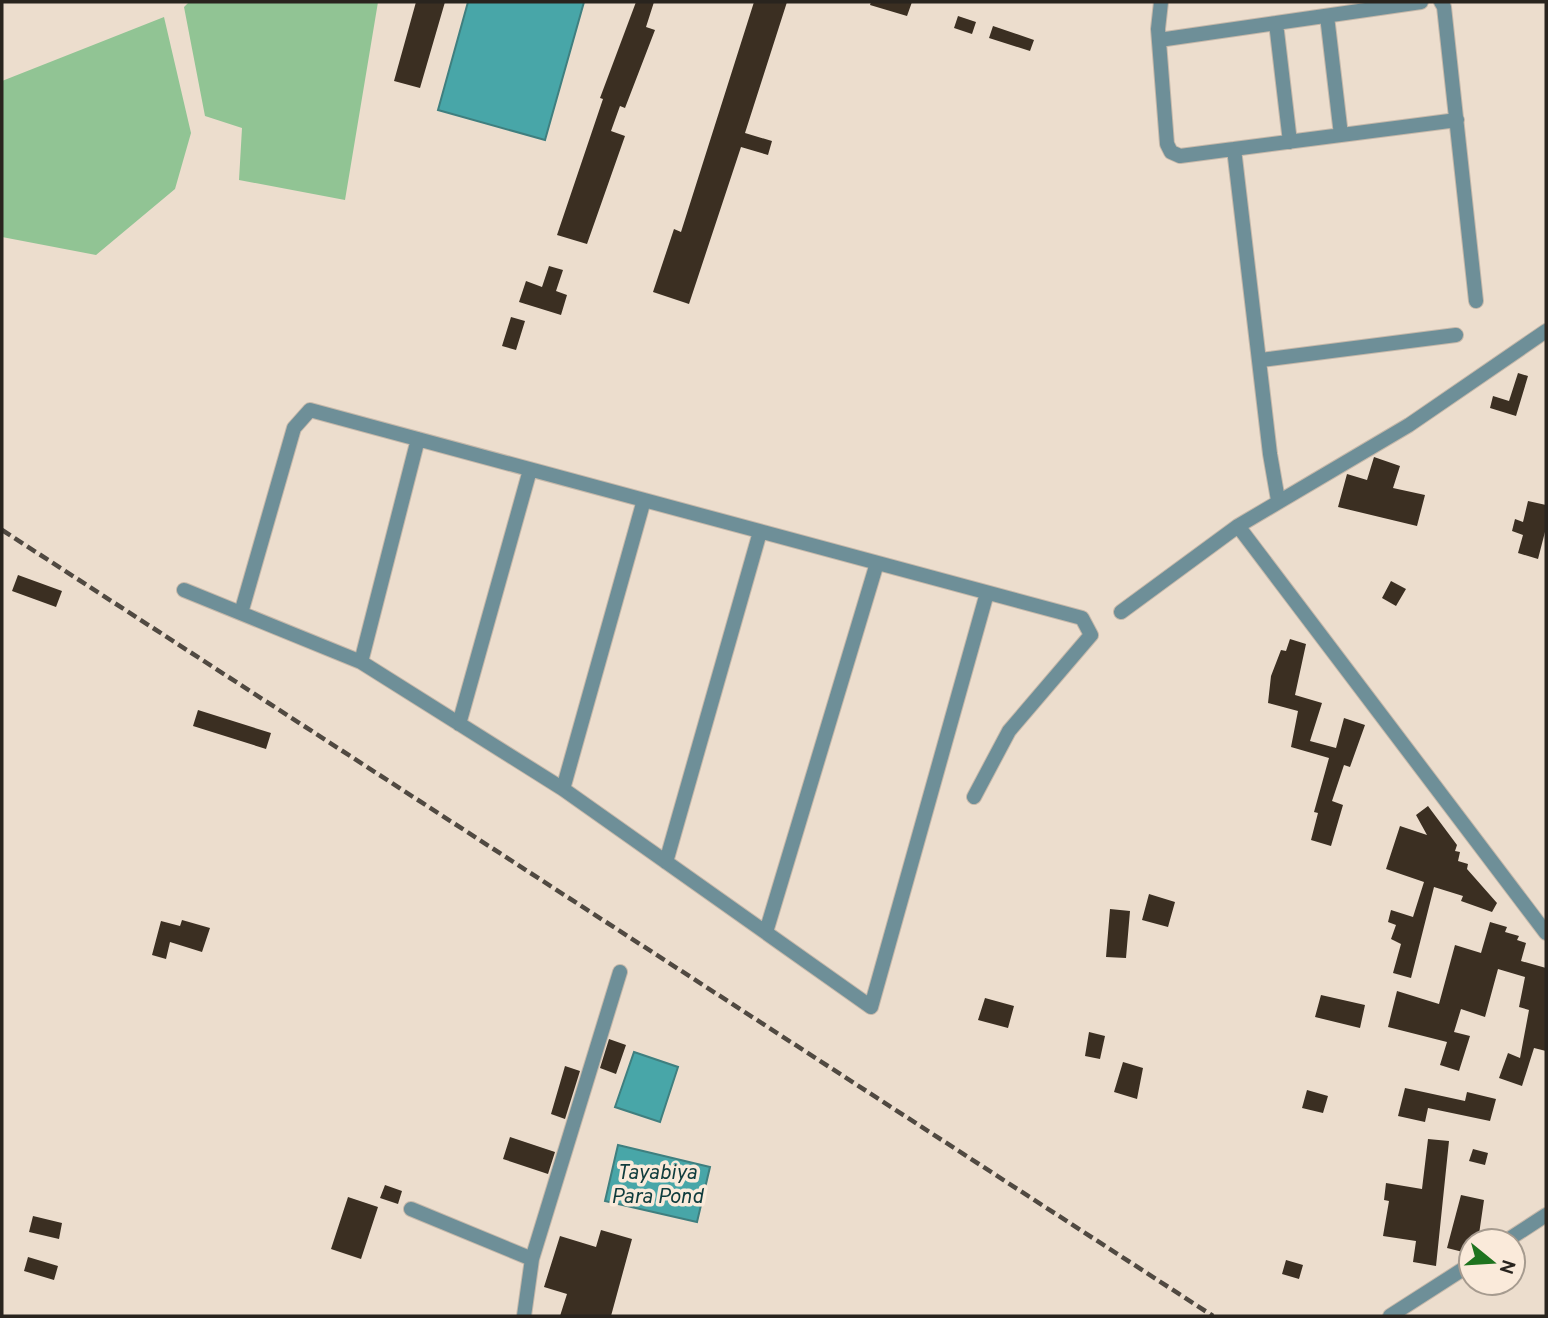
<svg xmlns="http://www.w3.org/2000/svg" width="1548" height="1318" viewBox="0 0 1548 1318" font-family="Overpass,sans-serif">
  <rect width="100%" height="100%" fill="#ecddcd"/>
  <path fill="#91c494" d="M 189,2 L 378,2 L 345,200 L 239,180 L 242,128 L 205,116 L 184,7 Z
    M 164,17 L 191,133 L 175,189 L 96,255 L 2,237 L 2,81 Z"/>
  <path fill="#48a6a8" stroke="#3f7f7f" stroke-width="2" d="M 468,2 L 584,2 L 545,140 L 438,110 Z
    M 634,1052 L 678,1067 L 660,1122 L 615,1107 Z
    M 618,1145 L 710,1167 L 697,1222 L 605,1201 Z"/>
  <path fill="#3b2f22" d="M 416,2 L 445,2 L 420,88 L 394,81 Z
    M 636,2 L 654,2 L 646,27 L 655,30 L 625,108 L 620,106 L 611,131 L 625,136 L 587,244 L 557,235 L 603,99 L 600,98 Z
    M 754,2 L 787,2 L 745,133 L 772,141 L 768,155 L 741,147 L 689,304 L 653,292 L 674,229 L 681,232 Z
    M 871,2 L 912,2 L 907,16 L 870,5 Z
    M 958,16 L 976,22 L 972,34 L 954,28 Z
    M 993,26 L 1034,40 L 1030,51 L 989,38 Z
    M 549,266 L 563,270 L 556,291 L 567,295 L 561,315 L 519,302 L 526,281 L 542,287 Z
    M 511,317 L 525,321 L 516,350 L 502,346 Z
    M 1518,373 L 1528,376 L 1516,416 L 1490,408 L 1493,396 L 1509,401 Z
    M 1374,457 L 1400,466 L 1393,488 L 1425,495 L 1417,526 L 1338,507 L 1347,474 L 1367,480 Z
    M 1528,501 L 1546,505 L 1546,528 L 1538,559 L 1518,553 L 1523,535 L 1512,531 L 1515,519 L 1523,522 Z
    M 18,575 L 62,591 L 56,607 L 12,591 Z
    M 1391,581 L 1406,589 L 1396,606 L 1382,598 Z
    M 1290,639 L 1306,644 L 1295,695 L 1322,703 L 1310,741 L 1336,748 L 1344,718 L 1365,725 L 1350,767 L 1344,765 L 1332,801 L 1343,805 L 1331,846 L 1311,840 L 1318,813 L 1314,812 L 1329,758 L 1291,747 L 1298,711 L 1268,703 L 1271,676 L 1281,650 L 1286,651 Z
    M 198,710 L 271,733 L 266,749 L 193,726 Z
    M 1428,806 L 1457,845 L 1455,851 L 1460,852 L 1458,861 L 1468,864 L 1467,869 L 1497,903 L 1492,912 L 1461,901 L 1463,896 L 1434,887 L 1411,978 L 1393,973 L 1401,944 L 1391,939 L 1396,925 L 1388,922 L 1391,910 L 1413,917 L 1424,882 L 1386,869 L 1400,826 L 1427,835 L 1416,815 Z
    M 1149,894 L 1175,902 L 1168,927 L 1142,920 Z
    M 1110,909 L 1130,911 L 1126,958 L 1106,957 Z
    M 182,920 L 210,928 L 202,952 L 170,942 L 166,959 L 152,955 L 161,921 L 180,926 Z
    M 1490,922 L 1507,927 L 1505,932 L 1519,936 L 1517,940 L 1526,943 L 1521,961 L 1546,968 L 1546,1051 L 1534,1048 L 1522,1086 L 1499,1078 L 1508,1053 L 1520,1058 L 1529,1010 L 1519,1007 L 1525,977 L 1498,969 L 1485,1017 L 1461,1009 L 1454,1032 L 1470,1036 L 1459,1071 L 1440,1065 L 1447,1042 L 1388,1027 L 1397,991 L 1439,1004 L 1455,945 L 1481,953 Z
    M 1321,995 L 1365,1005 L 1360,1028 L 1315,1017 Z
    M 985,998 L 1014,1006 L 1008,1028 L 978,1020 Z
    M 1089,1032 L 1105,1036 L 1100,1059 L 1085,1056 Z
    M 609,1039 L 626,1045 L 616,1074 L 600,1068 Z
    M 1123,1062 L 1143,1068 L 1137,1099 L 1114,1092 Z
    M 565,1066 L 580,1071 L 565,1119 L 551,1114 Z
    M 1405,1088 L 1465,1101 L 1467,1092 L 1496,1099 L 1490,1121 L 1428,1108 L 1425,1122 L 1398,1116 Z
    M 1307,1090 L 1328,1096 L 1323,1113 L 1302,1108 Z
    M 510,1137 L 555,1152 L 548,1174 L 503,1159 Z
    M 1428,1139 L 1449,1141 L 1436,1266 L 1413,1262 L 1416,1241 L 1383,1236 L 1389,1201 L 1384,1200 L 1386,1183 L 1422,1189 Z
    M 1473,1149 L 1488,1153 L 1485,1165 L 1469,1161 Z
    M 385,1185 L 402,1191 L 398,1204 L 380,1198 Z
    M 1461,1195 L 1484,1200 L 1478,1241 L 1471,1241 L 1471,1254 L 1447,1248 Z
    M 348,1197 L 378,1207 L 361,1259 L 331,1249 Z
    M 33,1216 L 62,1223 L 59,1239 L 29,1232 Z
    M 601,1230 L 632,1239 L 611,1316 L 560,1316 L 567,1294 L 544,1287 L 560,1236 L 596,1247 Z
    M 28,1257 L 58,1266 L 54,1280 L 24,1271 Z
    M 1286,1260 L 1303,1265 L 1299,1279 L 1282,1274 Z"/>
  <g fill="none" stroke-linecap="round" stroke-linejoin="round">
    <g stroke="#c5b8aa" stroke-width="16">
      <path id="street" d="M 1161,2 L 1158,29 L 1167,144 L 1171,152 L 1180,156 L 1457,120
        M 1441,2 L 1444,7 L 1476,301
        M 1327,16 L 1341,135
        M 1276,23 L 1290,142
        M 1159,40 L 1421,2
        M 1234,149 L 1270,454 L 1278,500
        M 1261,360 L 1456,335
        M 1238,526 L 1409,425 L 1546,331
        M 184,590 L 361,662 L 563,789 L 871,1007 L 987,593
        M 1121,612 L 1238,526 L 1546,933
        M 241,613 L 294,428 L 310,410 L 1082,618 L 1091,635 L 1009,731 L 974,797
        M 361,662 L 418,439
        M 459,724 L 530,470
        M 563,789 L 644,500
        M 666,862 L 760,532
        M 766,932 L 877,563
        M 411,1209 L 532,1259
        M 1506,1241 L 1546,1215
        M 524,1316 L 532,1259 L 620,972
        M 1390,1316 L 1471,1264"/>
    </g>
    <use href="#street" stroke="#6e8f98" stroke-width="14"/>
    <path stroke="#504941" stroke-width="4.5" stroke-dasharray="10 5" stroke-linecap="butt" d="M 2,530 L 1213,1316"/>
  </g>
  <g text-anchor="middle" stroke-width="7" stroke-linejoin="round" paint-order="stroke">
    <g font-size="21" font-style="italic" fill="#103c3d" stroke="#faeada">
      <text x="657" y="1179">Tayabiya<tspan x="657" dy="24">Para Pond</tspan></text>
    </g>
  </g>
  <rect width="1548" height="1318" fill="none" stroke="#29241e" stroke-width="7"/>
  <g transform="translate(1492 1262) rotate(108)"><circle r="33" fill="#faeada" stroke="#a69b8f" stroke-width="2"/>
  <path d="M0-5L12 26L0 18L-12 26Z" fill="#1e731e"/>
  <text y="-10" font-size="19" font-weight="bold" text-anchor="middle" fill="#29241e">N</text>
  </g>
</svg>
